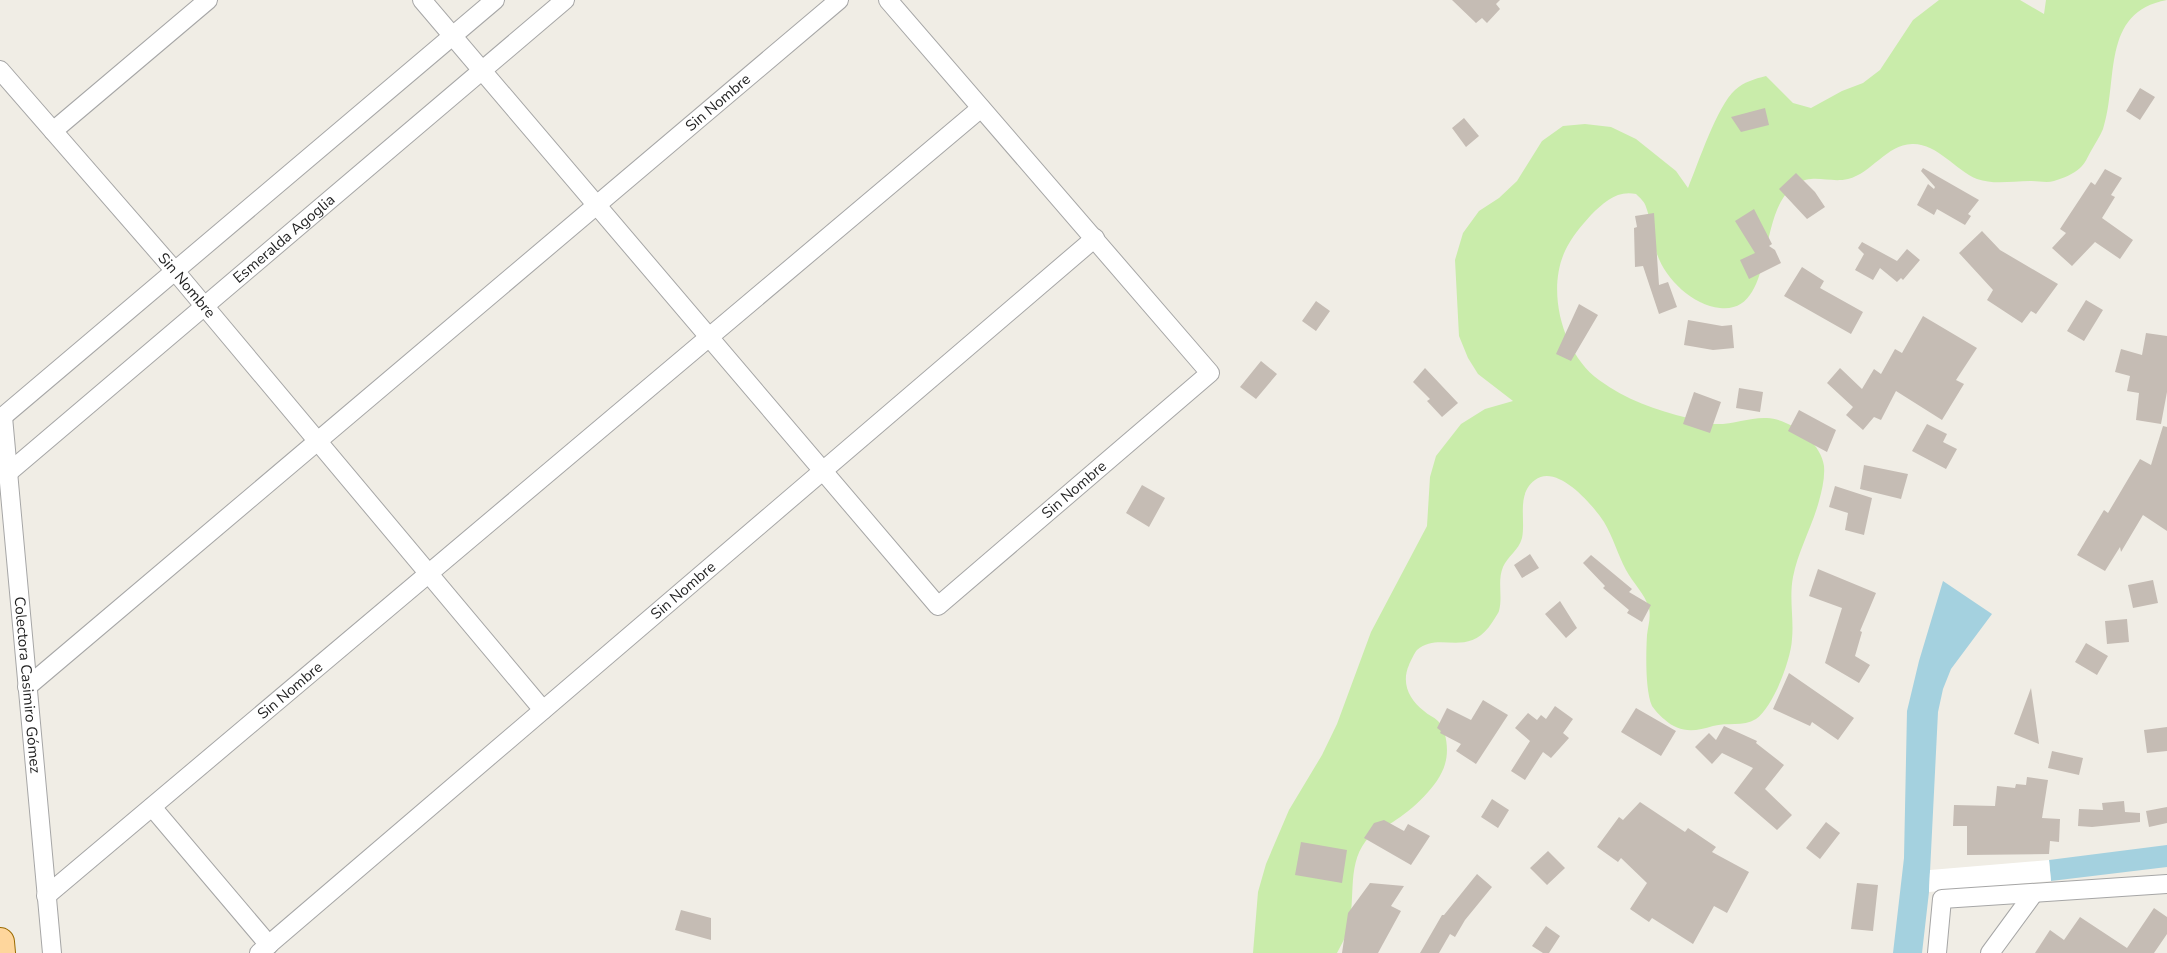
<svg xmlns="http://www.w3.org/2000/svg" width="2167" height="953" viewBox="0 0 2167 953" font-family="'Nunito Sans',sans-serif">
  <rect width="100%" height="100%" fill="#f0ede5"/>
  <path fill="#c9ecaa" d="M 1939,0 L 2020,0 L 2044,14 L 2046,0 L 2167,0 C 2100,12 2119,81 2103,129 C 2100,136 2095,144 2091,151 C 2088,156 2085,164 2080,168 C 2073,174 2064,178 2054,181 C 2047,183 2038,181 2030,181 C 2012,181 1994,185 1977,179 C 1955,170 1937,143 1912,144 C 1886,145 1872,173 1848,179 C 1835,182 1823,178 1811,179 C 1804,179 1798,183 1792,188 C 1757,215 1775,314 1720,308 C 1692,305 1664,278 1656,251 C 1652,237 1651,220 1646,207 C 1645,202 1640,198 1636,194 C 1617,190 1604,202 1591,215 C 1581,226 1571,238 1565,251 C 1546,292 1563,354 1599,380 C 1626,400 1656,410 1688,418 C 1696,420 1706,423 1714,424 C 1732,425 1750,417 1767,418 C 1790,419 1821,442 1824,466 C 1825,478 1822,490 1819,501 C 1812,527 1798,551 1793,577 C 1789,598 1794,619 1792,639 C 1791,660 1773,707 1756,719 C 1743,727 1727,722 1713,726 C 1694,732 1679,733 1664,719 C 1661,717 1654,709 1652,706 C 1645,690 1646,652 1647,635 C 1648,626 1651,618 1649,608 C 1645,594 1633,583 1626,570 C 1618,555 1613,537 1604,522 C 1593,505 1557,463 1535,480 C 1516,494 1526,519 1522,538 C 1519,550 1507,557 1503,567 C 1497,581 1503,597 1499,611 C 1498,614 1491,624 1489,627 C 1465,657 1439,631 1417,650 C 1415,652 1410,662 1409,665 C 1401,683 1409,699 1424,711 C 1428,715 1434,717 1438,721 C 1447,731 1449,751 1445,764 C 1439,786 1412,810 1393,822 C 1385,827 1376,829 1370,836 C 1345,862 1357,897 1348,929 C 1346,937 1341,945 1337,953 L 1253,953 L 1258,892 L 1266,864 L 1289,810 L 1322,755 L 1337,724 L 1371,632 L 1427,526 L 1430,477 L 1436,456 L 1461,424 L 1485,409 L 1513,401 L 1478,374 L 1468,358 L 1459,336 L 1455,260 L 1463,233 L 1479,211 L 1499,198 L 1517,181 L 1542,141 L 1563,126 L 1585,124 L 1611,127 L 1636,139 L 1676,171 L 1688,188 C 1698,164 1717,106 1735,90 C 1744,82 1754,79 1766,76 L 1793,103 L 1811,108 L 1842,91 L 1863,83 L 1880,70 L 1913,20 Z"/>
  <path fill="#a4d1df" d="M 1943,581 L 1992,614 L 1951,669 L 1943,689 L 1938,712 L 1929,892 L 1922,953 L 1893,953 L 1904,858 L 1907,711 L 1919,661 Z
    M 2167,845 L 2167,867 L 2051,881 L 2049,860 Z"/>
  <path fill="#fff" d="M 2049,860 L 2051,881 L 1929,892 L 1930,870 Z"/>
  <path fill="#c5bcb4" d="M 1452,0 L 1500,0 L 1496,4 L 1500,9 L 1487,23 L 1482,18 L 1476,23 Z
    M 2140,88 L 2155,97 L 2140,120 L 2126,111 Z
    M 1765,108 L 1769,125 L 1741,132 L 1731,117 Z
    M 1464,118 L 1479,136 L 1466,147 L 1452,128 Z
    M 1923,168 L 1979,200 L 1968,214 L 1971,216 L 1965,225 L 1937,209 L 1934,215 L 1917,205 L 1928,184 L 1934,189 L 1935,187 L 1921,171 Z
    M 2105,169 L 2122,178 L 2111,195 L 2115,197 L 2102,218 L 2133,240 L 2120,259 L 2095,242 L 2072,266 L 2052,248 L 2066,233 L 2060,229 L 2091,182 L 2095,185 Z
    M 1796,173 L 1815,192 L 1825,207 L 1807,219 L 1779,189 Z
    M 1754,209 L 1772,244 L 1769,246 L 1775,250 L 1781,263 L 1749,279 L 1740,260 L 1755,253 L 1735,221 Z
    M 1654,213 L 1659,285 L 1668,282 L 1677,307 L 1659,314 L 1643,266 L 1635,267 L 1634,228 L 1637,227 L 1635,216 Z
    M 1982,231 L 2000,250 L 2058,284 L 2036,314 L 2031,311 L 2022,323 L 1987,300 L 1993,290 L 1959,253 Z
    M 1862,242 L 1897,261 L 1907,249 L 1920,260 L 1903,280 L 1901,278 L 1897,282 L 1880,268 L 1873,280 L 1855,270 L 1864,254 L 1858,248 Z
    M 1802,267 L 1824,281 L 1820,288 L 1863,312 L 1851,334 L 1784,296 Z
    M 2086,300 L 2103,310 L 2084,341 L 2067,331 Z
    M 1316,301 L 1330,311 L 1316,331 L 1302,321 Z
    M 1579,304 L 1598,315 L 1571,361 L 1556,354 Z
    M 1923,316 L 1977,348 L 1956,380 L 1964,384 L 1942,420 L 1896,391 L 1881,420 L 1874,417 L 1863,430 L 1846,415 L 1853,407 L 1827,383 L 1840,368 L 1862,389 L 1874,369 L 1881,374 L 1895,349 L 1902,353 Z
    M 1688,320 L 1722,326 L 1732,325 L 1734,348 L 1713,350 L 1684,345 Z
    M 2146,333 L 2167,336 L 2167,392 L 2161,424 L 2136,420 L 2139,393 L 2127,391 L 2130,376 L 2115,372 L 2121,349 L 2142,355 Z
    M 1261,361 L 1277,374 L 1256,399 L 1240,387 Z
    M 1425,368 L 1458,403 L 1442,417 L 1427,401 L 1430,399 L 1413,382 Z
    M 1739,388 L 1763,392 L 1760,412 L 1736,408 Z
    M 1694,392 L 1721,402 L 1710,433 L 1683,424 Z
    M 1799,410 L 1836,430 L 1827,452 L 1788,431 Z
    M 1927,424 L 1947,434 L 1943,442 L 1957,449 L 1946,469 L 1912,451 Z
    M 2163,426 L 2167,427 L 2167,531 L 2143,515 L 2121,552 L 2120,547 L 2105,571 L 2077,555 L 2104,510 L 2108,513 L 2140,459 L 2151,465 Z
    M 1864,465 L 1908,474 L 1901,499 L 1860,489 Z
    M 1142,485 L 1165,498 L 1149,527 L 1126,513 Z
    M 1835,486 L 1872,498 L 1864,535 L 1845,530 L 1848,513 L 1829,507 Z
    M 1530,554 L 1539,568 L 1522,578 L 1514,565 Z
    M 1591,555 L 1632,589 L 1629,592 L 1651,605 L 1642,622 L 1627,613 L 1629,610 L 1603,588 L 1605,586 L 1583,563 Z
    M 1818,569 L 1876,593 L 1860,631 L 1862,632 L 1855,656 L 1870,665 L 1859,683 L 1825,663 L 1842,608 L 1809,596 Z
    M 2153,580 L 2158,603 L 2133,608 L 2128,585 Z
    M 1560,601 L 1577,628 L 1566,638 L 1545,614 Z
    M 2127,619 L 2129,642 L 2107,644 L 2105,621 Z
    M 2086,643 L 2108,656 L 2097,675 L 2075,662 Z
    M 1789,673 L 1854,718 L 1838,740 L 1812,722 L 1810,726 L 1773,709 Z
    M 2031,688 L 2039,744 L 2014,734 Z
    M 1483,700 L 1508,715 L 1476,764 L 1456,751 L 1461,744 L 1440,733 L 1441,731 L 1437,728 L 1447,708 L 1471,720 Z
    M 1555,706 L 1573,719 L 1563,733 L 1569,738 L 1551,758 L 1543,752 L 1525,780 L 1511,771 L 1530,741 L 1515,728 L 1528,713 L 1537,720 L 1541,715 L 1546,719 Z
    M 1636,708 L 1676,731 L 1661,756 L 1621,732 Z
    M 1724,726 L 1757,741 L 1756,743 L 1784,765 L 1765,789 L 1792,815 L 1777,830 L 1734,793 L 1753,768 L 1722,753 L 1712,764 L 1695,747 L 1709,733 L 1716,740 Z
    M 2167,727 L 2167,751 L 2147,753 L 2144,730 Z
    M 2052,751 L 2083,758 L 2079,775 L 2048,768 Z
    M 2027,777 L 2048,780 L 2042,818 L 2060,819 L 2059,842 L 2050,841 L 2049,854 L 1967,855 L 1967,826 L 1953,826 L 1954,805 L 1995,806 L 1997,786 L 2015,788 L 2016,784 L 2026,785 Z
    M 1492,799 L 1509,810 L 1498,828 L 1481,817 Z
    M 2124,801 L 2125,812 L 2140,813 L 2140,822 L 2092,827 L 2078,826 L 2079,809 L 2103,810 L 2102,803 Z
    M 1640,802 L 1685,832 L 1688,828 L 1716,847 L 1712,852 L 1749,872 L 1727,913 L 1714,906 L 1693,944 L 1652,918 L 1649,922 L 1630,909 L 1647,883 L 1621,858 L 1618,862 L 1597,847 L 1619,817 L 1623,820 Z
    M 2167,807 L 2167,823 L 2149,827 L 2146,811 Z
    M 1384,820 L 1404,831 L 1408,824 L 1430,836 L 1411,865 L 1364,838 L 1374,823 Z
    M 1826,822 L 1840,833 L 1820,859 L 1806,848 Z
    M 1301,842 L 1347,850 L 1342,883 L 1295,875 Z
    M 1548,851 L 1565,868 L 1547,885 L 1530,868 Z
    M 1477,874 L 1492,887 L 1465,920 L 1455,937 L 1450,934 L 1439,953 L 1420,953 L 1442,915 L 1444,915 Z
    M 1370,883 L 1404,886 L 1391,906 L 1401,911 L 1378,953 L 1342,953 L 1348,913 Z
    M 1857,883 L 1878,885 L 1873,931 L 1851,929 Z
    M 2154,908 L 2167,917 L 2167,934 L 2154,953 L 2035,953 L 2050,930 L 2064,940 L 2080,917 L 2127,948 Z
    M 681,910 L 711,918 L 711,940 L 675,930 Z
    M 1546,926 L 1560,936 L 1549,953 L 1543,953 L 1532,946 Z"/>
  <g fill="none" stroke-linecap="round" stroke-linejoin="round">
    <g stroke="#a6a6a6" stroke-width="20">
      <g id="minor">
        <path id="s1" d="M 422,0 L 938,606 L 1210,373 L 888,0"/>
        <path id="s2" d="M 0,70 L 175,271 L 543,710"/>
        <path d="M 53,131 L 208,0"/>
        <path id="s3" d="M 3,417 L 52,953"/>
        <path d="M 0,419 L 495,0"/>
        <path id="s4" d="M 0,473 L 8,473 L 565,0"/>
        <path id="s5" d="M 27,687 L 839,0"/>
        <path d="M 152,807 L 269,945"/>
        <path id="s6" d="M 46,896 L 981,108"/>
        <path id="s7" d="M 259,953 L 1095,238"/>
        <path d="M 1937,953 L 1942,899 L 2167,884"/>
        <path d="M 1990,953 L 2034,893"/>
      </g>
    </g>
    <g stroke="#9a6a00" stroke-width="30">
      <path id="primary" d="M 0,942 L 1,953"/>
    </g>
    <use href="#minor" stroke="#fff" stroke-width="18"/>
    <use href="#primary" stroke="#fed69c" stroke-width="28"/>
  </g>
  <g text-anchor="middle" stroke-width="4.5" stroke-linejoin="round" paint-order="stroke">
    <g font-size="15" fill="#1f1f1f" stroke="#fff">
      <text dy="5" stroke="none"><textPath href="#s5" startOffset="905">Sin Nombre</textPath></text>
      <text dy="5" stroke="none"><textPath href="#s4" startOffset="370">Esmeralda Agoglia</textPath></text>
      <text dy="5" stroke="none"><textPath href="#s2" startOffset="285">Sin Nombre</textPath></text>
      <text dy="5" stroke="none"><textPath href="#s1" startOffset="975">Sin Nombre</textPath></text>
      <text dy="5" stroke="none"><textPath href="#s7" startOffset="558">Sin Nombre</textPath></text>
      <text dy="5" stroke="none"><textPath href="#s3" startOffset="269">Colectora Casimiro Gómez</textPath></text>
      <text dy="5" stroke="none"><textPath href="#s6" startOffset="319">Sin Nombre</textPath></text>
    </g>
  </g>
</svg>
